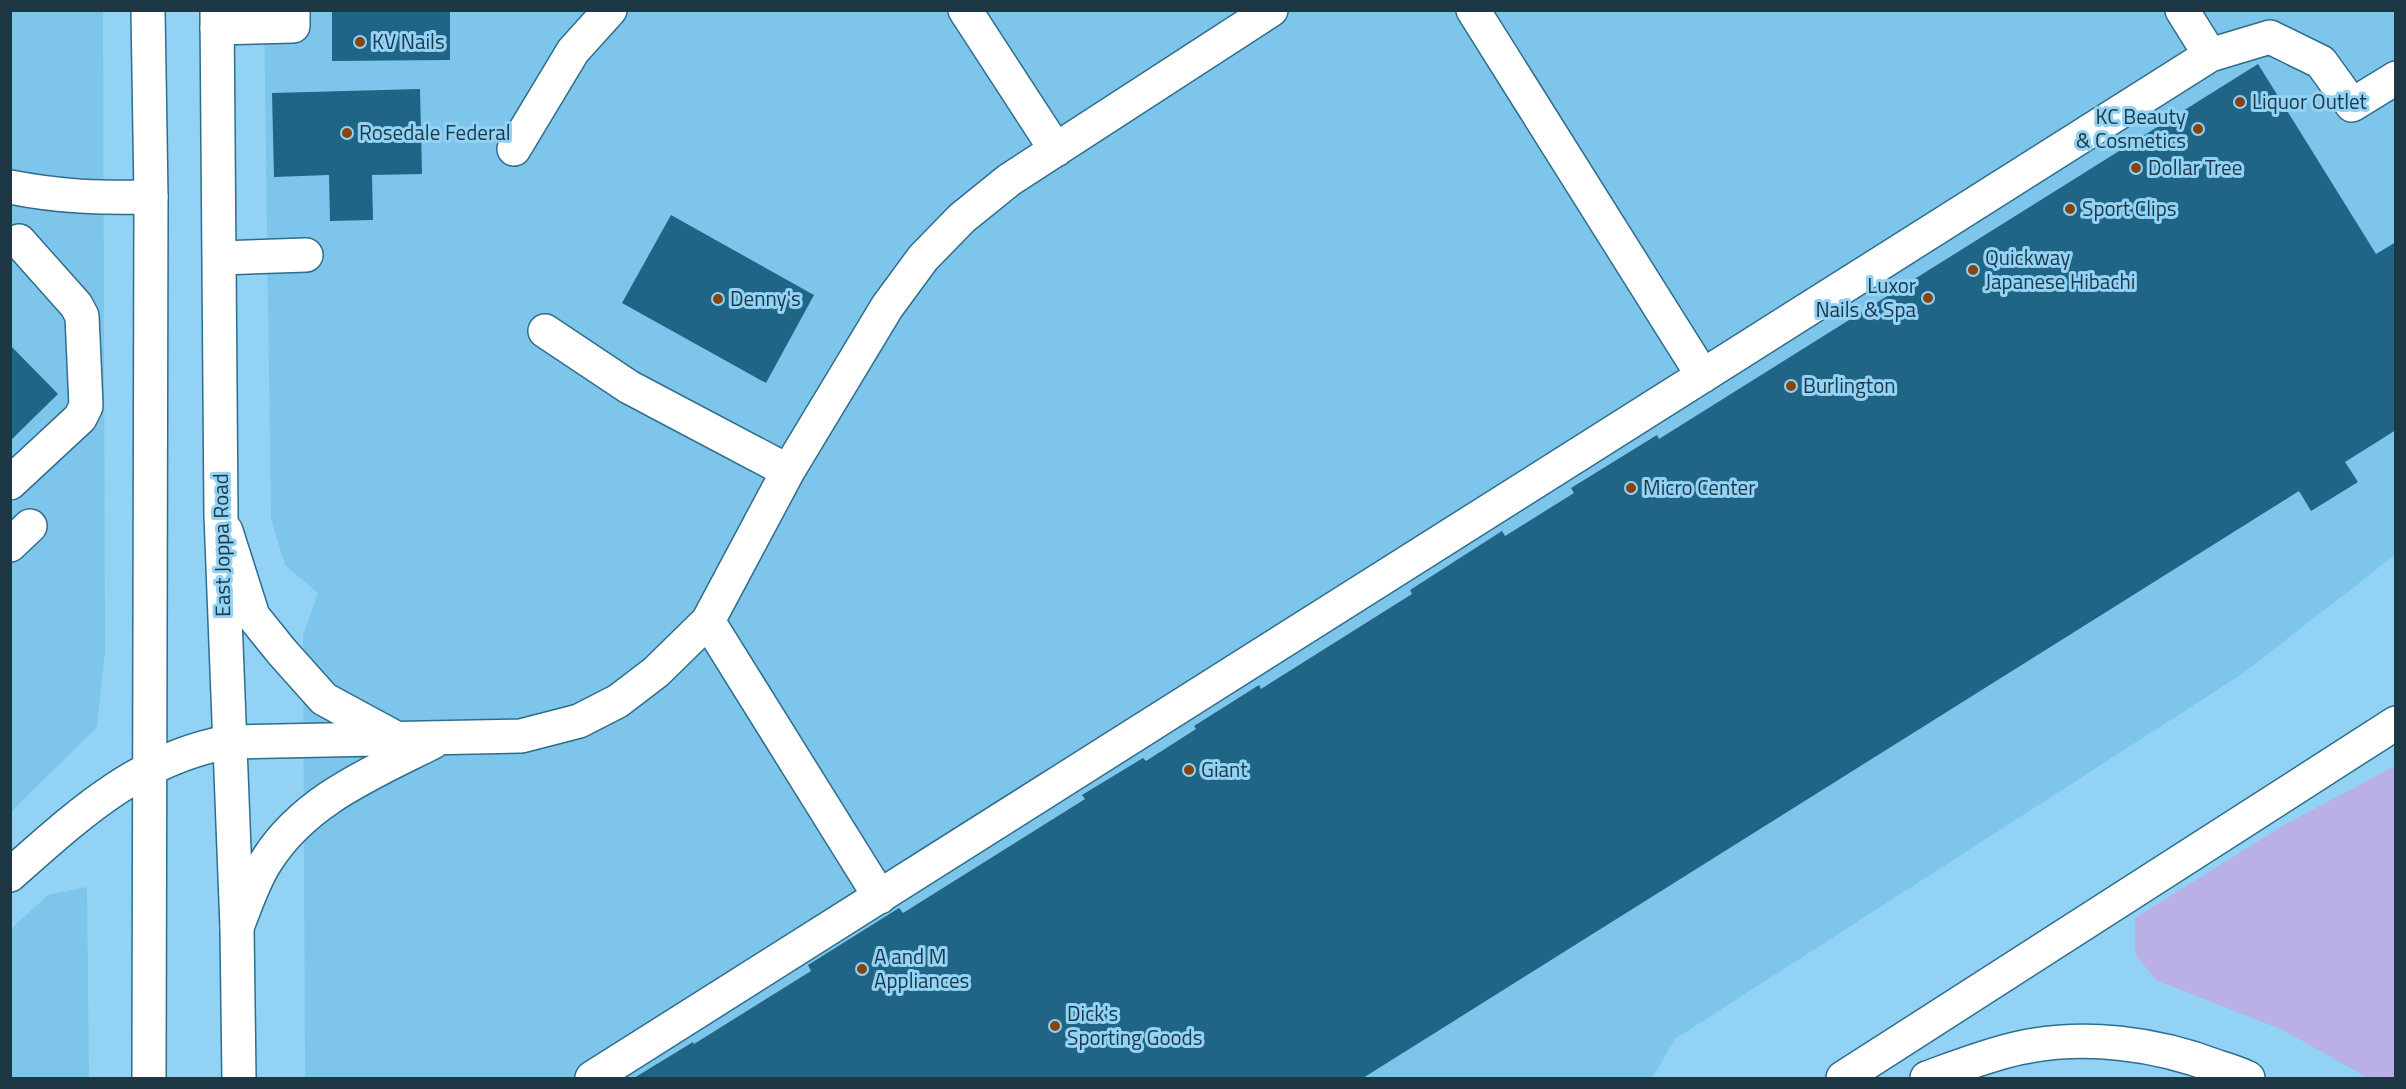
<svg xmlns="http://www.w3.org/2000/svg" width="2406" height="1089" viewBox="0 0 2406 1089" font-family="'Titillium Web',sans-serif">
  <rect width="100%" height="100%" fill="#92d2f5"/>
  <path fill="#7ec5eb" d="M 11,11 L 103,11 L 105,652 L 97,727 L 11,812 Z
    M 264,11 L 2395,11 L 2395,555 L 2242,674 L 1675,1039 L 1652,1078 L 305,1078 L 303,635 L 318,593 L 285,565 L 271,519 Z
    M 87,887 L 89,1078 L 11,1078 L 11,929 L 48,895 Z"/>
  <path fill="#bab0e5" d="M 2395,766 L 2395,1078 L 2368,1078 L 2283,1030 L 2156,980 L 2135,954 L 2135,918 L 2284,825 Z"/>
  <path fill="#206586" d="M 332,10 L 450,10 L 450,60 L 332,61 Z
    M 2258,64 L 2376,254 L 2396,242 L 2396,430 L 2345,462 L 2358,482 L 2311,511 L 2299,491 L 1363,1078 L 634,1078 L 693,1042 L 694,1044 L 811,971 L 808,965 L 899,908 L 903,913 L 1085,799 L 1082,795 L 1143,758 L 1146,761 L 1196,729 L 1194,726 L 1259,685 L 1261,689 L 1412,594 L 1410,590 L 1502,531 L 1505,536 L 1574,493 L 1571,488 L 1657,435 L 1659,439 Z
    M 420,89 L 422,174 L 372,175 L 373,220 L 330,221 L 329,175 L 274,177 L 272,93 Z
    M 671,215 L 814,295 L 766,383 L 622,303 Z
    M 10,345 L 58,394 L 10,441 Z"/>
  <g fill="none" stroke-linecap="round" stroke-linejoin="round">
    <g stroke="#2e6d8c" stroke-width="36">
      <path id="minor" d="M 965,10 L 1056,150
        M 1473,10 L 1703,376
        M 2182,10 L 2210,55
        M 217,28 L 293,26 L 293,10
        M 514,149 L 573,51 L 610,10
        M 10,187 C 61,197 100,198 151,197
        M 220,258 L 306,255
        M 545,331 L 629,387 L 788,471
        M 10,483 L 80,418 L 86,406 L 82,316 L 76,305 L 19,241
        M 226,531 L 253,616 L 282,652 L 324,699 L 394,737
        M 10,545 L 30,526
        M 708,621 L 880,897
        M 10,875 C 78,815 137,759 228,742 L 521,736 L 579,721 L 618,701 L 656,672 L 708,621 L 788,471 L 887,307 L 923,258 L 962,218 L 1009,180 L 1271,10
        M 237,927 C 246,905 254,879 267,860 C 305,800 372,773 433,742
        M 592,1078 L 2210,55 L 2270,37 L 2321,62 L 2352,105 L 2396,78"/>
    </g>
    <g stroke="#2e6d8c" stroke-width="36">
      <path id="major" d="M 148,10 L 151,197 L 149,1078
        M 217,10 L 221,515 L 237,927 L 239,1078"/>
    </g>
    <g stroke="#2e6d8c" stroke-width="36">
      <path id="highway" d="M 1843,1078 L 2396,723
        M 1927,1078 C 1957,1067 1987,1055 2019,1048 C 2085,1034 2155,1043 2218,1067 C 2228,1070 2238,1073 2248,1078"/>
    </g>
    <use href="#minor" stroke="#fff" stroke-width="33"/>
    <use href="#major" stroke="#fff" stroke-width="33"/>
    <use href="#highway" stroke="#fff" stroke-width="33"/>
  </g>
  <g fill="#854410" stroke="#92d2f5" stroke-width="2">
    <circle cx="360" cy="42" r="6"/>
    <circle cx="2240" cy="102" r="6"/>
    <circle cx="2198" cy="129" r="6"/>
    <circle cx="347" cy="133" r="6"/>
    <circle cx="2136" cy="168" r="6"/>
    <circle cx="2070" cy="209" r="6"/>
    <circle cx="1973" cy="270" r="6"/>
    <circle cx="1928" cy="298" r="6"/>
    <circle cx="718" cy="299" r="6"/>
    <circle cx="1791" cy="386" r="6"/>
    <circle cx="1631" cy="488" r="6"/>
    <circle cx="1189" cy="770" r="6"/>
    <circle cx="862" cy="969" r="6"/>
    <circle cx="1055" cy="1026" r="6"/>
  </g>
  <g text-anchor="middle" stroke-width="6" stroke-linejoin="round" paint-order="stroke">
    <g font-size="21" fill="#1d3745" stroke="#92d2f5" text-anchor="start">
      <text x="372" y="49">KV Nails</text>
      <text x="2252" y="109">Liquor Outlet</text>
      <text x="2186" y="124" text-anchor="end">KC Beauty<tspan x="2186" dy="24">&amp; Cosmetics</tspan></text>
      <text x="359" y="140">Rosedale Federal</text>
      <text x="2148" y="175">Dollar Tree</text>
      <text x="2082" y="216">Sport Clips</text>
      <text x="1985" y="265">Quickway<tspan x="1985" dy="24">Japanese Hibachi</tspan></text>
      <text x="1916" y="293" text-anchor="end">Luxor<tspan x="1916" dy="24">Nails &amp; Spa</tspan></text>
      <text x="730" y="306">Denny's</text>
      <text x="1803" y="393">Burlington</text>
      <text x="1643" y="495">Micro Center</text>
      <text x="1201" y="777">Giant</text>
      <text x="874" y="964">A and M<tspan x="874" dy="24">Appliances</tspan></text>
      <text x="1067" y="1021">Dick's<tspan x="1067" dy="24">Sporting Goods</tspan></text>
    </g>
    <g font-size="21" fill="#1d3745" stroke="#92d2f5">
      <text transform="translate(222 545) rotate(-91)" y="7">East Joppa Road</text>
    </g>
  </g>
  <rect width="2406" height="1089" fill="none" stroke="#1d3745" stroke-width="24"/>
</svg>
